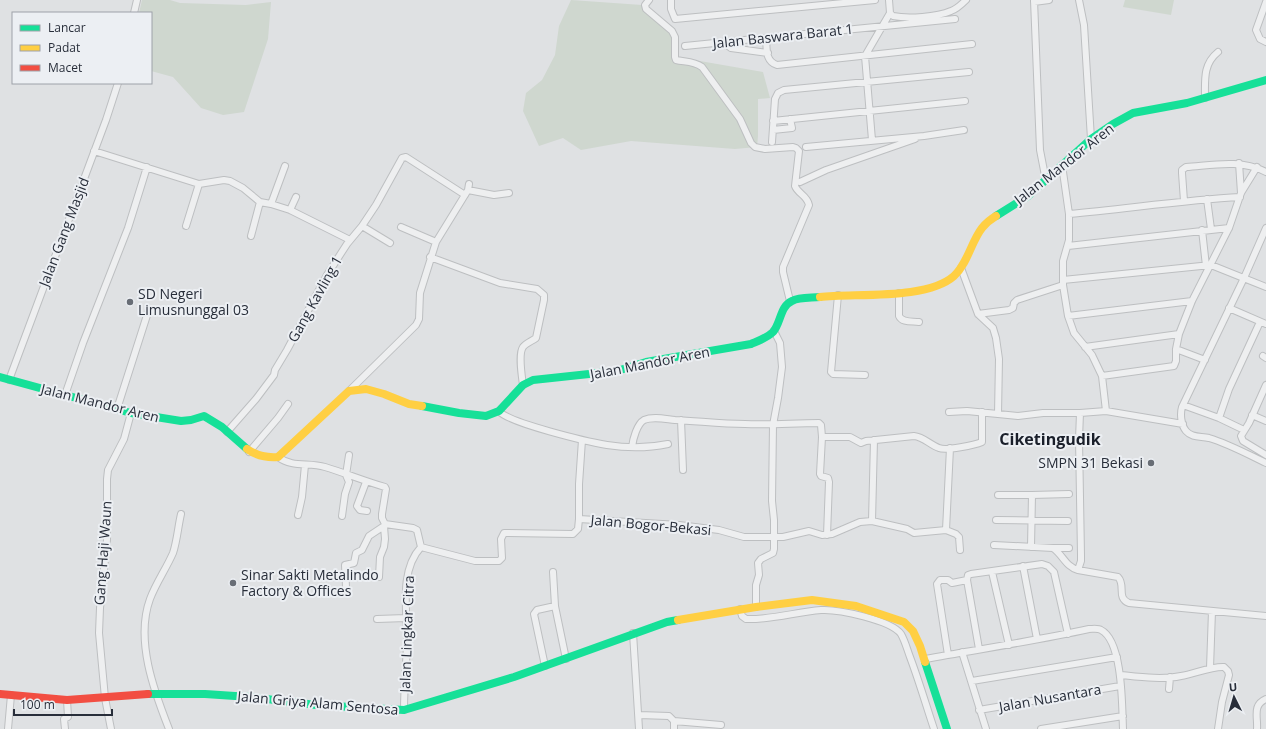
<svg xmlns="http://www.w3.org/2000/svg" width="1266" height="729" viewBox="0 0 1266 729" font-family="'Open Sans',sans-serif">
  <rect width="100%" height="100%" fill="#dfe1e3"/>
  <path fill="#cfd7cf" d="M 142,0 L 170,0 L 180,3 L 246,5 L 271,2 L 268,39 L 244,112 L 223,115 L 201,108 L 173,77 L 151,71 L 151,13 L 139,13 Z
    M 571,0 L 642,5 L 676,32 L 677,57 L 763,72 L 770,98 L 758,99 L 758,136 L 757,147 L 735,149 L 631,141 L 581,150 L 563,138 L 539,146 L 523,111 L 526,93 L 542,80 L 555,55 L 559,26 Z
    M 1125,0 L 1174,0 L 1171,15 L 1123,7 Z"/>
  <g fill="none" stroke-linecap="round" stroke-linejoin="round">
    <g stroke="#bdbfc1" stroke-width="8">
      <path id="street" d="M 649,0 L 645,5 L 646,9 L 672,31 L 675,37 L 675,57 L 676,60 C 685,62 694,61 702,67 L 740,119 L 751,143 L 755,147 L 765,149 L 793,147 L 796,148 L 799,151 L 795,186 C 798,194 807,195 809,205 L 783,267 L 783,272 L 790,301
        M 671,0 L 671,9 L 675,19 L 875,0
        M 889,0 L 890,13 L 893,16 C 908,19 937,17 951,11 C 957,9 962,4 966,0
        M 1034,0 L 1040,150 L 1046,181
        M 1079,0 L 1084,25 L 1091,139
        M 1034,2 L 1049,0
        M 1266,2 L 1256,30 L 1260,39 L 1266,42
        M 134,13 L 137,0
        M 766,38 C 767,49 765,61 777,65 L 972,44
        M 723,42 L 731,48 L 768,53
        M 685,46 L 955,19
        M 1205,98 C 1205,80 1203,64 1218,52
        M 773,121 L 965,101
        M 773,130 L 792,128 L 790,119
        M 872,140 L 865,56 L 890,13
        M 772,142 L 775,99 L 778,93 L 784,90 L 969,72
        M 806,147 L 924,136 L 964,130
        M 94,151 L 199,184 L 224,180 L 230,181 L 243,188 L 260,202 L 271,204 L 290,210 L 350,240
        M 1239,163 L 1241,193
        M 1062,165 L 1069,214
        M 800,182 L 826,170 L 915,139
        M 468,190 L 494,195 L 509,193
        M 1207,199 L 1211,229
        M 1184,201 L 1182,173 L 1182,170 L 1186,167 C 1214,165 1240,159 1266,172
        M 271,204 L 285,166
        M 290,210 L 296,197
        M 186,226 L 199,184
        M 362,226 L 390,243
        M 401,227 L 436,242
        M 1266,228 L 1244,278 L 1182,407 C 1180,414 1181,425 1186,431 C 1192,438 1201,436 1209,438 C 1229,444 1247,454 1266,463
        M 1202,230 L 1206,266
        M 251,236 L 260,202
        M 1068,246 L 1229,228
        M 430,257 L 500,283 L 537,289 L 544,295 L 544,300 L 536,338 C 532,341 526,343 523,347 C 518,354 522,377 523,385
        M 961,268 L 978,314 L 993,328 L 996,338 L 999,359 L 998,414 L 1018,416 L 1043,413 L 1080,413 L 1106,411 L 1183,424
        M 1063,280 L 1211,265 L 1266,287
        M 899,293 L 899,316 C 902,323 912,321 919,322
        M 838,295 L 831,372 L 833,374 L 865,375
        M 1229,308 L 1266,324
        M 978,314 L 1009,310 L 1013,308 L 1014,303 L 1017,300 L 1063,285
        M 1068,316 L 1192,301
        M 1085,347 L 1179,334
        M 1176,349 L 1205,360
        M 1263,356 L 1266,358
        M 1102,376 L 1174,366 L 1176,361 L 1176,349 L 1179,334 L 1192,301 L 1229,228 L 1241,193 L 1257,167
        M 9,380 L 106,120 L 118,83
        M 1266,385 L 1249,423 L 1241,436 L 1243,441 L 1266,455
        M 349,391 L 416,325 L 419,319 L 420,293 L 436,242 L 468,190 L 469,184
        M 65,395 L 83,343 L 128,228 L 147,167
        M 1183,405 L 1219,418 L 1244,430
        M 117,409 L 149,309
        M 499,411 C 508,423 589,442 607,445 C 626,448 649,448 668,444
        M 1106,411 L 1102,376 L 1092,355 L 1074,333 L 1068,316 L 1063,285 L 1063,261 L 1069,240 L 1069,214 C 1126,209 1183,200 1240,197
        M 949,412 L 967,411 L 998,414
        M 1080,413 L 1079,439 L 1081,555 L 1081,561 L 1078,570 L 1118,577 C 1126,585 1116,598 1129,603 L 1266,616
        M 1252,415 L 1266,421
        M 1219,418 L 1229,389 L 1260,322
        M 681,420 L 683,470
        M 227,432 L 256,399 L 274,375 L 275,370 L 287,350 L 327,275 L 347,244 L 362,226 L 376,205 L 402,158 L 406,157 L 465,195
        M 822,437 L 820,474 L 821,476 L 828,478 L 829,482 L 827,535
        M 632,447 C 633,439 637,424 644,420 C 653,416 665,419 675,420 C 698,421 721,424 745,424 C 770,425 794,423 819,423 L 821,425 L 822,437 L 850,437 L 861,443 L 866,441 L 914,436 C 924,437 930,445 939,448 C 946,451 975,445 982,442 L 982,412
        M 249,452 L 278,418 L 288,404
        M 278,457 C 293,468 308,462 325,467 C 345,473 364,481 385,487 L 386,489 L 382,514 L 382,518 L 385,524 L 413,528 L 417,530 L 421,547 C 398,572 408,614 407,645 C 406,667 404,688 404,710
        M 366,482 L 357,506 L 360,510 L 367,511
        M 998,495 L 1032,495 L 1031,547
        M 1032,495 L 1069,494
        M 298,515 L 302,497 L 305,465
        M 342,516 L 345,494 L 349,482 L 346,475 L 349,455
        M 579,519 L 579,484 L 582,440
        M 996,520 L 1068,521
        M 872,521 L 874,440
        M 946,530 L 950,448
        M 994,545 L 1053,548 C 1063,555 1066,567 1078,570
        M 421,547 L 475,561 L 499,561 L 502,558 L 501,539 L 504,533 L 573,534 L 578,529 L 579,519 L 679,525 L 719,530 L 744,537 L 783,537 L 809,531 L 822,535 L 832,534 L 860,522 L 872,521 L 907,529 L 914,533 L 946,530 L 956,534 L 959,537 L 960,550
        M 1053,548 L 1069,548
        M 1023,566 L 1037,639
        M 553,572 L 555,606 L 566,659
        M 992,572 L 1009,645
        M 379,577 L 380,557 L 384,547 L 385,539 L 384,526
        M 967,580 L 979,649
        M 346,587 L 345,565 L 354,563 L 356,553 L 362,550 L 369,536 L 384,526 L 385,524
        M 756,607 L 756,585 L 759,575 L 758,563 L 761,559 L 773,553 L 774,549 L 774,520 L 772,501 L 773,425 L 778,398 L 782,367 L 780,343 L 774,331
        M 740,609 L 742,616 L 746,619 C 771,620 796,612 821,610 C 838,609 891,620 901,634 C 905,641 907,649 910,657 C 919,681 926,705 934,729
        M 377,619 L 406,618
        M 633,633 L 639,729
        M 962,652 L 986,729
        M 948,655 L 937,584 L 940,580 L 948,580 L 952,583 L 967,580 L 968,575 L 971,574 L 1042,564 L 1048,566 L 1054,572 L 1068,634
        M 925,659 C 980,649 1035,641 1089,629 C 1093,629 1098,628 1101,630 C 1123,641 1122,707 1123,729
        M 545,666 L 534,614 L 537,610 L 555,606
        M 1210,668 L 1212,611
        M 1121,675 C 1140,677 1162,680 1181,676 C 1194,674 1212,666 1224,667 L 1228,671 L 1229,675 L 1222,702 L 1218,729
        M 972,681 L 1117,657
        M 1169,689 L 1170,677
        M 979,710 L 1120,686
        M 639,715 L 669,716 L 674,721 L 674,729
        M 674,721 L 721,725
        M 8,729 L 11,695
        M 65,729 L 64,719 L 68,717 L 67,700
        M 111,729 L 105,698 L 99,633 L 100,608 L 107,540 L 107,479 L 108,470 L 124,439 L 131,413
        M 169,729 C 154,691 135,640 150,599 C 156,583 166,569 173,553 C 177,541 178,527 181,514
        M 1041,729 L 1123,716
        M 1257,729 C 1258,717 1252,705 1266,699"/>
    </g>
    <use href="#street" stroke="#eeeff0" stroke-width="6"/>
    <path stroke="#16e098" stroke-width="8" d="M 996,216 L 1028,196 L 1091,139 L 1113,124 L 1133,113 L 1187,103 L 1266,80
      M 0,377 L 131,413 L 181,421 L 191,420 L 204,416 L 222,427 L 247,449
      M 422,406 L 459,413 L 486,416 L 499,411 L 523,385 L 533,380 L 617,371 L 646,362 L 751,344 C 758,341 767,338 773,332 C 781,323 780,306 792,301 C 799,297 811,298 820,297
      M 925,662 L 947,729
      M 148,694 L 205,694 L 250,697 L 316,705 L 404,710 L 514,677 L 667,622 L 678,620"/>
    <path stroke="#ffcf43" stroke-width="8" d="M 820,297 C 856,293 927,300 954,276 C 968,263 971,242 982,228 C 986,223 991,219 996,216
      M 247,449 C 257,456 266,458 278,457 L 349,391 L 366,389 L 384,394 L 409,404 L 422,406
      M 678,620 L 756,607 L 812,600 L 856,606 L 904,622 L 913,631 L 920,646 L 925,662"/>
    <path stroke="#f24e42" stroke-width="8" d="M 0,694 L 67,700 L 148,694"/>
  </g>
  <g fill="#686d75" stroke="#eceff3" stroke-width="1.5">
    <circle cx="130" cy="302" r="4"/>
    <circle cx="1151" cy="463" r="4"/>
    <circle cx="233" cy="583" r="4"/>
  </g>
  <g text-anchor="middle" stroke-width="4" stroke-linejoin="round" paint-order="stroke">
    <g font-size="14" fill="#282e3a" stroke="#eceff3">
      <text transform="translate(783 36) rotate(-6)" y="5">Jalan Baswara Barat 1</text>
      <text transform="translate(1064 164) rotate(-38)" y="5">Jalan Mandor Aren</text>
      <text transform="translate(64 232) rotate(-69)" y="5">Jalan Gang Masjid</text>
      <text transform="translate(315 299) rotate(-61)" y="5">Gang Kavling 1</text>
      <text transform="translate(650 363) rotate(-11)" y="5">Jalan Mandor Aren</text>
      <text transform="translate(100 403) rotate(14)" y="5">Jalan Mandor Aren</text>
      <text transform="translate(651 525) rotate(5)" y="5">Jalan Bogor-Bekasi</text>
      <text transform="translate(103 553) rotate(-86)" y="5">Gang Haji Waun</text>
      <text transform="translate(407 634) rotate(-88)" y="5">Jalan Lingkar Citra</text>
      <text transform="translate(1050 698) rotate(-10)" y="5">Jalan Nusantara</text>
      <text transform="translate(318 703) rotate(5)" y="5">Jalan Griya Alam Sentosa</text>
    </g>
    <g font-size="14" fill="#282e3a" stroke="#eceff3" text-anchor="start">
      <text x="138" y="299">SD Negeri<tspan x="138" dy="16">Limusnunggal 03</tspan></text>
      <text x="1143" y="468" text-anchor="end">SMPN 31 Bekasi</text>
      <text x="241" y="580">Sinar Sakti Metalindo<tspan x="241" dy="16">Factory &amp; Offices</tspan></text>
    </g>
    <g font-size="16" font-weight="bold" fill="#1a1f2a" stroke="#eceff3">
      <text x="1050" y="445">Ciketingudik</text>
    </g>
  </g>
  <rect x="12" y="12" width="140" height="72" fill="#eceff3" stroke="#9ea2a9"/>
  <rect x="20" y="25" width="20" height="6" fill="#16e098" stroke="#9ea2a9"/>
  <text x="48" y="32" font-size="12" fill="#282e3a">Lancar</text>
  <rect x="20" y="45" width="20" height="6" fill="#ffcf43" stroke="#9ea2a9"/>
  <text x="48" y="52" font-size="12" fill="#282e3a">Padat</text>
  <rect x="20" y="65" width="20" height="6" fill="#f24e42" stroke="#9ea2a9"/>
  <text x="48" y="72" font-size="12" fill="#282e3a">Macet</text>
  <g transform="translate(1234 697) rotate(355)" stroke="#eceff3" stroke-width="3" paint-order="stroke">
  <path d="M0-3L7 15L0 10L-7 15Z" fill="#282e3a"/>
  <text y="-6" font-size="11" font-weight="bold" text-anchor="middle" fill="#282e3a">U</text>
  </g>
  <path d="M14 709v6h98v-6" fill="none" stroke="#282e3a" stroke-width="2"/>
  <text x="20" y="709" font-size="12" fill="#282e3a" stroke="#eceff3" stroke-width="3" paint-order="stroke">100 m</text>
</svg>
